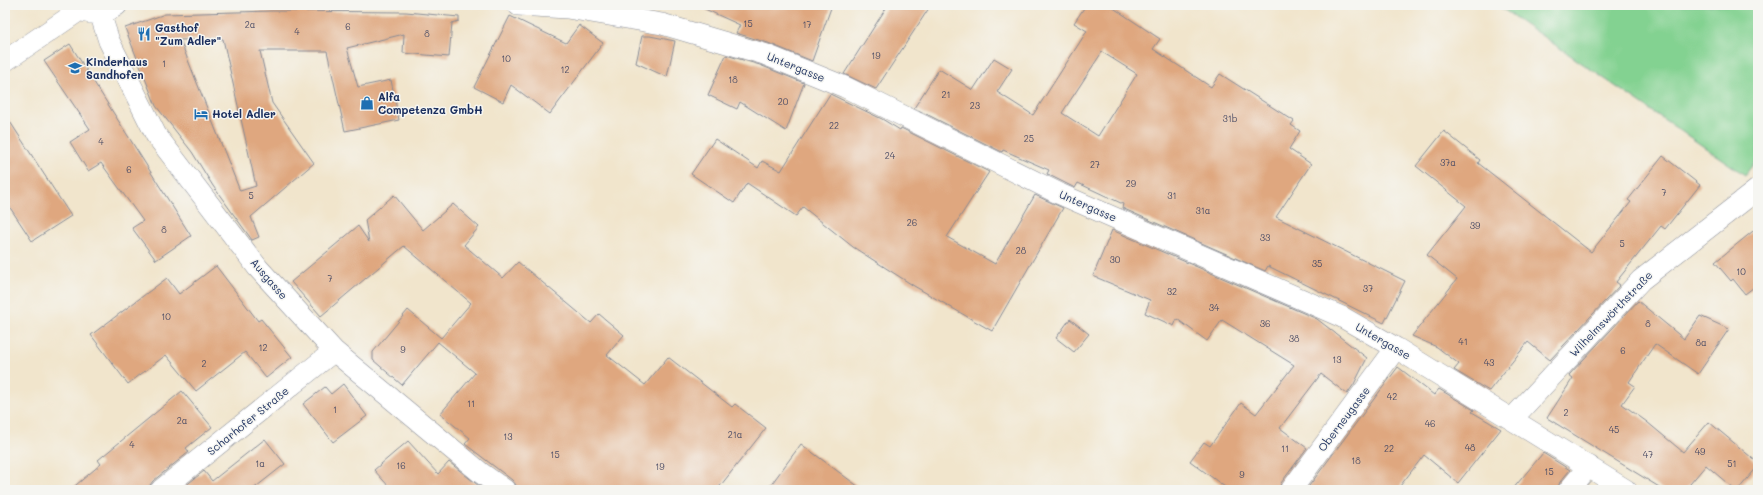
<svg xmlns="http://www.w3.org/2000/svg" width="1763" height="495" viewBox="0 0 1763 495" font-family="Mali,sans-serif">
  <rect width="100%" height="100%" fill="#f6f6f2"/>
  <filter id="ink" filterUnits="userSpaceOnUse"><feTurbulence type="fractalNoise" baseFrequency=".025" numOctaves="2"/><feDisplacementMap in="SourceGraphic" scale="8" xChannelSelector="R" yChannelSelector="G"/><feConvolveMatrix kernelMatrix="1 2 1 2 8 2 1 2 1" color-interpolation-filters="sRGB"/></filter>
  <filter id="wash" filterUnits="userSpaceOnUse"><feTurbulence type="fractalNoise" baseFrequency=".012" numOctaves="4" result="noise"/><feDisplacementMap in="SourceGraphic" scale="16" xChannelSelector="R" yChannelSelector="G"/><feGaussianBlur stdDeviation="0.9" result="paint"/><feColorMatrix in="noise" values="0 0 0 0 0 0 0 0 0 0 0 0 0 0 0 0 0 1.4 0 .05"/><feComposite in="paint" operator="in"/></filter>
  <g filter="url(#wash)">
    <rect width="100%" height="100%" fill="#f1e5cc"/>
    <path fill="#83d291" stroke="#4f8078" d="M 1497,5 L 1758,5 L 1758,158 L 1745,175 Z"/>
    <g id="blocks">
      <path fill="#dfa77f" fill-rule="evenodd" d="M 696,5 L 832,5 L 812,61 L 768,43 L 736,33 L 740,25 Z
        M 888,5 L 931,5 L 876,89 L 844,74 Z
        M 1086,5 L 1109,5 L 1160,39 L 1153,49 L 1211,87 L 1220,74 L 1294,121 L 1291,125 L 1300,131 L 1289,149 L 1311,164 L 1276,217 L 1405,281 L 1384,323 L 1268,266 L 1265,271 L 1122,208 L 1123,204 L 1078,183 L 1075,188 L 1047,174 L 1049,170 L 1003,150 L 1002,152 L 914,108 L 939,69 L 973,90 L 994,58 L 1012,69 L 997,92 L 1033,115 L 1087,31 L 1074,23 ZM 1102,52 L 1137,74 L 1098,136 L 1062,113 Z
        M 272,11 L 406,12 L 459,17 L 459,21 L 452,23 L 449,57 L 403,53 L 404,34 L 347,48 L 358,87 L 391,80 L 399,120 L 345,131 L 327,51 L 260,51 L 272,103 L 314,163 L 251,217 L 259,237 L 252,240 L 213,186 L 192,152 L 156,106 L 125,28 L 165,14 ZM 223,39 L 256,186 L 240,191 L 180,40 Z
        M 510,16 L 566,43 L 579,25 L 603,43 L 550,114 L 511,85 L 503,102 L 474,87 Z
        M 642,36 L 650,36 L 675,41 L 667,77 L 636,63 Z
        M 70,44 L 191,236 L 156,260 L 132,228 L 143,221 L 101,163 L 88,171 L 70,142 L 90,129 L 44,61 Z
        M 726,55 L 760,65 L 804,83 L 786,131 L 740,102 L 737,109 L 708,95 Z
        M 830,94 L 882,119 L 900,130 L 901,128 L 989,172 L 947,237 L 995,264 L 1035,195 L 1063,208 L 992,331 L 914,286 L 853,247 L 803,207 L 796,216 L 747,183 L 734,203 L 691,174 L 715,139 L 758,168 L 762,161 L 781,171 Z
        M 5,114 L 71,216 L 32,241 L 5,200 Z
        M 1444,131 L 1480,160 L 1478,163 L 1591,252 L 1631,202 L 1628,200 L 1663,156 L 1700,185 L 1665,229 L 1661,226 L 1616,282 L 1620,285 L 1550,360 L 1528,342 L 1489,391 L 1454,370 L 1459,364 L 1437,347 L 1412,336 L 1457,279 L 1427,255 L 1466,206 L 1416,166 Z
        M 394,195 L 423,230 L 453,204 L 479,227 L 464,245 L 503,278 L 518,262 L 591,323 L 599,314 L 624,335 L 607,355 L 645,385 L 668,357 L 732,407 L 735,404 L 766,428 L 717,490 L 517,490 L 516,485 L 512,480 L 465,444 L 470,438 L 440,414 L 475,373 L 438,342 L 402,385 L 373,360 L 373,352 L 408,310 L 441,338 L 471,303 L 404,246 L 321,316 L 291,282 L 358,226 L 369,242 L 365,220 Z
        M 1758,227 L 1758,284 L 1745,294 L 1733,279 L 1731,281 L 1715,262 Z
        M 1112,230 L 1317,319 L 1367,358 L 1354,384 L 1347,394 L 1321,374 L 1280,428 L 1307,448 L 1281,483 L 1279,490 L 1229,490 L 1190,461 L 1204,442 L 1210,446 L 1241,403 L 1256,414 L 1294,365 L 1222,320 L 1207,341 L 1177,319 L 1174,326 L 1145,313 L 1150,300 L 1093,276 Z
        M 216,266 L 258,321 L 261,319 L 292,357 L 266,378 L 245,352 L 196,391 L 166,355 L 128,384 L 91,335 L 167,278 L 179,294 Z
        M 1638,301 L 1684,339 L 1700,316 L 1729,329 L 1698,374 L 1655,344 L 1629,382 L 1635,386 L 1622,404 L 1647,422 L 1683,452 L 1709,422 L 1758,463 L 1758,466 L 1738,490 L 1735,490 L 1706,465 L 1685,490 L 1664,490 L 1547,418 L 1573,378 L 1569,375 Z
        M 1070,319 L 1089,334 L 1074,352 L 1056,338 Z
        M 1398,367 L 1434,395 L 1439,389 L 1474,410 L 1472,412 L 1501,429 L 1458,483 L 1424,455 L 1397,490 L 1306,490 Z
        M 343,384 L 367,416 L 333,442 L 303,404 L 325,387 L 331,394 Z
        M 182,391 L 212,427 L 186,448 L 189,452 L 153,481 L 150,485 L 149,490 L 70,490 L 101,464 L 98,460 Z
        M 265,439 L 285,464 L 252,490 L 180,490 L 204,471 L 212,481 Z
        M 408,441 L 438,474 L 449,462 L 484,490 L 392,490 L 374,470 Z
        M 801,444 L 863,490 L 767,490 Z
        M 1543,453 L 1570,470 L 1560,482 L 1557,490 L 1512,490 Z"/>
    </g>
  </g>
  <g filter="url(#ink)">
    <use href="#blocks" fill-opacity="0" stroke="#868a95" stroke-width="1"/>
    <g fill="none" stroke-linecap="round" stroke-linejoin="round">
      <g stroke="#868a95" stroke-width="22">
        <path id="street" d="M 518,5 L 567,8 L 662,24 L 764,54 L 845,87 L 1060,194 L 1342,317 L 1396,348 L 1626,490
          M 86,12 C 97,15 108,12 117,5
          M 100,13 L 109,41 L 156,135 L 258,268 L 334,351 L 481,473 L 505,490
          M 5,61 L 80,10
          M 1512,419 L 1641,280 L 1758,189
          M 161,490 L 334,351
          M 1291,490 L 1396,348
          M 1569,490 L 1589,466"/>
      </g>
      <use href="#street" stroke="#fff" stroke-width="21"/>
    </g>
  </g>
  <defs>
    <g id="restaurant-bare" transform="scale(1.08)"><path d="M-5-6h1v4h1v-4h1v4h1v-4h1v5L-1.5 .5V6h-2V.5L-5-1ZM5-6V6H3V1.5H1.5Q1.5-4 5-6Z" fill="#1f6fb2" stroke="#f6f6f2" stroke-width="2.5" paint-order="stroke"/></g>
    <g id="school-bare" transform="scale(1.08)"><path d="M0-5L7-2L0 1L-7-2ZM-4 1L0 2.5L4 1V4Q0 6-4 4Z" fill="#1f6fb2" stroke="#f6f6f2" stroke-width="2.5" paint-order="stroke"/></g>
    <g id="shop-bare" transform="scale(1.08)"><path d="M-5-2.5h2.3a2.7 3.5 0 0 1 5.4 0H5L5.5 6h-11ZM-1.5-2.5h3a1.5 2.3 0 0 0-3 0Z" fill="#1f6fb2" stroke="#f6f6f2" stroke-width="2.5" paint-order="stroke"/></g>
    <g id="hotel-bare" transform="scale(1.08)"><path d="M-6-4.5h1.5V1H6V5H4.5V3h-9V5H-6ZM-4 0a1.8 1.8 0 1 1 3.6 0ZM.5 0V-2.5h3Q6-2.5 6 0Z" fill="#1f6fb2" stroke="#f6f6f2" stroke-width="2.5" paint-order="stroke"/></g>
  </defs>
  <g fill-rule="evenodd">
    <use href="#restaurant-bare" x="144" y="34"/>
    <use href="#school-bare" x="75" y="68"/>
    <use href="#shop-bare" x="367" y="103"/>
    <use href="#hotel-bare" x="201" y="114"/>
  </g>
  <g text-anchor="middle" stroke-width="3" stroke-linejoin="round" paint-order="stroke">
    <g font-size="9" fill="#4c4d66">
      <text x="748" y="27">15</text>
      <text x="250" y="28">2a</text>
      <text x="807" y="28">17</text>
      <text x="348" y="30">6</text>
      <text x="297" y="35">4</text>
      <text x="427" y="37">8</text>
      <text x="876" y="59">19</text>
      <text x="506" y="62">10</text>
      <text x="164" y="67">1</text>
      <text x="565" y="73">12</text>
      <text x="733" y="83">18</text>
      <text x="946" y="98">21</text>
      <text x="783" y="105">20</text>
      <text x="975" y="109">23</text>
      <text x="1230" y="122">31b</text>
      <text x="834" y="129">22</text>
      <text x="1029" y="142">25</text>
      <text x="101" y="145">4</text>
      <text x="890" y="159">24</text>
      <text x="1448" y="166">37a</text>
      <text x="1095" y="168">27</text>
      <text x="129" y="173">6</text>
      <text x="1131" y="187">29</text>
      <text x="1664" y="196">7</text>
      <text x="251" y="199">5</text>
      <text x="1172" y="199">31</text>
      <text x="1203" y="214">31a</text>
      <text x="912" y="226">26</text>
      <text x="1475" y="229">39</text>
      <text x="164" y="233">8</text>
      <text x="1265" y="241">33</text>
      <text x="1622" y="247">5</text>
      <text x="1021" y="254">28</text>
      <text x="1115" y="263">30</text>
      <text x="1317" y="267">35</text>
      <text x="1741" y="275">10</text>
      <text x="330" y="282">7</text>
      <text x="1368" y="292">37</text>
      <text x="1172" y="295">32</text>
      <text x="1214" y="311">34</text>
      <text x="166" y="320">10</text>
      <text x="1265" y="327">36</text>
      <text x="1648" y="327">8</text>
      <text x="1294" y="342">38</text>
      <text x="1463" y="345">41</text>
      <text x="1701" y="346">8a</text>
      <text x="263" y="351">12</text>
      <text x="403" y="353">9</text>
      <text x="1623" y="354">6</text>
      <text x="1337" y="363">13</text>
      <text x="1489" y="366">43</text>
      <text x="204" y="367">2</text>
      <text x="1392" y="400">42</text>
      <text x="471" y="407">11</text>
      <text x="335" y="413">1</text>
      <text x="1566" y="416">2</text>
      <text x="182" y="424">2a</text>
      <text x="1430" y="427">46</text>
      <text x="1614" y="433">45</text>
      <text x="735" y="438">21a</text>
      <text x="508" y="440">13</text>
      <text x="132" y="448">4</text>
      <text x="1470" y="451">48</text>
      <text x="1285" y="452">11</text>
      <text x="1389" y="452">22</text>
      <text x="1700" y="455">49</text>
      <text x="555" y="458">15</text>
      <text x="1648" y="458">47</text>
      <text x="1356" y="464">18</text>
      <text x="260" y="467">1a</text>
      <text x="1732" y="467">51</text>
      <text x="401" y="469">16</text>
      <text x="660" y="470">19</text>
      <text x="1549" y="475">15</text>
      <text x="1242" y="478">9</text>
    </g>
    <g font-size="11" font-weight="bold" fill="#1b2f5e" stroke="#f6f6f2" text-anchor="start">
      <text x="155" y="32">Gasthof<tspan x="155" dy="13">"Zum Adler"</tspan></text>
      <text x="86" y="66">Kinderhaus<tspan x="86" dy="13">Sandhofen</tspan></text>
      <text x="378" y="101">Alfa<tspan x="378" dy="13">Competenza GmbH</tspan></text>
      <text x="212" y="118">Hotel Adler</text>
    </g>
    <g font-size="11" fill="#1b2f5e" stroke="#f6f6f2">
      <text transform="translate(796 67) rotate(22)" y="4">Untergasse</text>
      <text transform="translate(1088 206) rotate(24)" y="4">Untergasse</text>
      <text transform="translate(269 279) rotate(49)" y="4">Ausgasse</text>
      <text transform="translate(1611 314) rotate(-46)" y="4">Wilhelmswörthstraße</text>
      <text transform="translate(1383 341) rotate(30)" y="4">Untergasse</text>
      <text transform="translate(1344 419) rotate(-53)" y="4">Oberneugasse</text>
      <text transform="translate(248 421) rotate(-39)" y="4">Scharhofer Straße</text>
    </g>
  </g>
  <rect width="1763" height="495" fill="none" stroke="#f6f6f2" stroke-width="20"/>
</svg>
